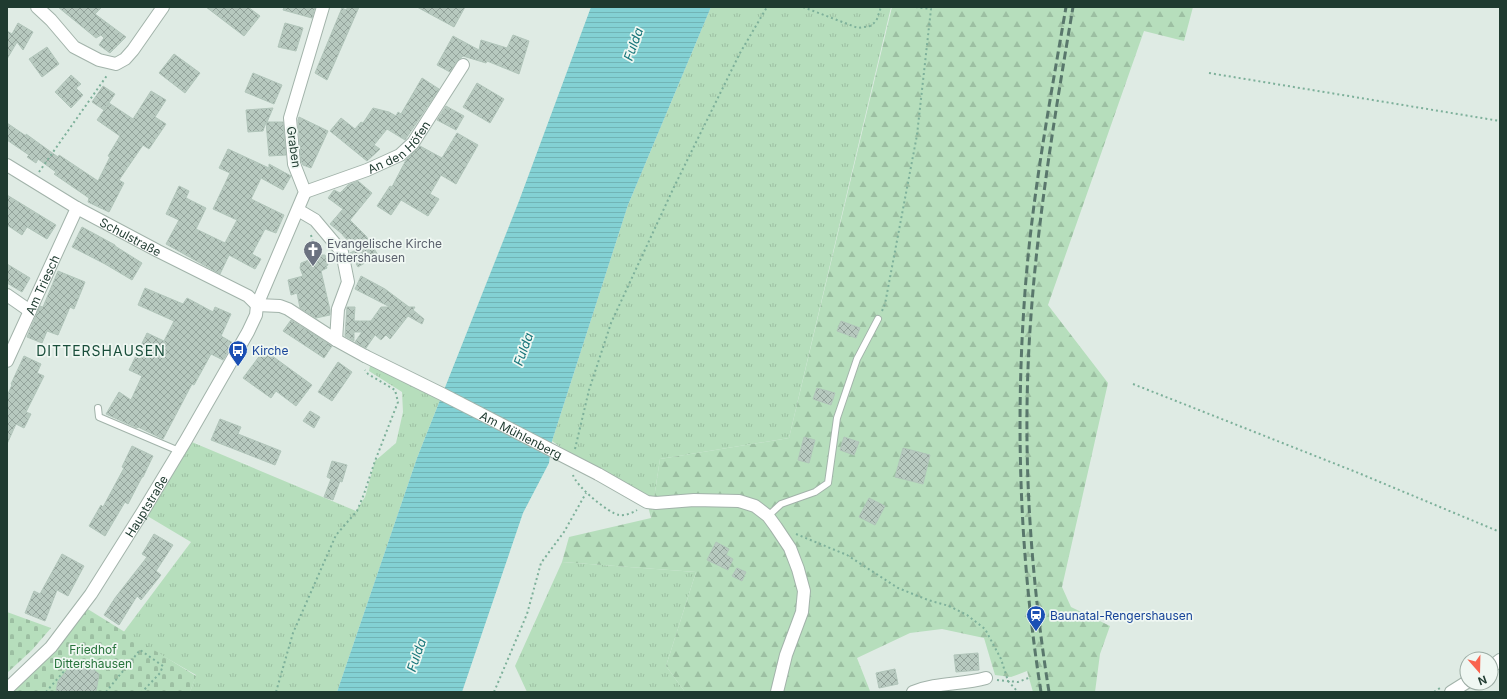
<svg xmlns="http://www.w3.org/2000/svg" width="1507" height="699" viewBox="0 0 1507 699" font-family="Inter,sans-serif">
	<style>
		.grass { fill: url(#grass-tufts) }
		.forest { fill: url(#forest-firs) }
		.cemetery { fill: url(#cemetery-stones) }
		.water { fill: url(#water-rules) }
		.building { fill: url(#building-cross-hatch); stroke: #b1c5ba }
		.lines { fill: none; stroke-linecap: round; stroke-linejoin: round }
		.service-casing { stroke: #a2b3aa; stroke-width: 8 }
		.minor-casing { stroke: #a2b3aa; stroke-width: 14 }
		.tertiary-casing { stroke: #a2b3aa; stroke-width: 14 }
		.path { stroke: #7db09a; stroke-width: 2; stroke-dasharray: 2 3; stroke-linecap: butt }
		.service { stroke: #fff; stroke-width: 6 }
		.minor { stroke: #fff; stroke-width: 12 }
		.tertiary { stroke: #fff; stroke-width: 12 }
		.rail { stroke: #59776c; stroke-width: 3; stroke-dasharray: 8 4; stroke-linecap: butt }
		.tertiary-bridge-casing { stroke: #a2b3aa; stroke-width: 14; stroke-linecap: butt }
		.tertiary-bridge { stroke: #fff; stroke-width: 12 }
		.labels { text-anchor: middle; dominant-baseline: central; stroke-width: 3.5; stroke-linejoin: round; paint-order: stroke }
		.street-label { font-size: 12px; fill: #1f3b30; stroke: #eff7f2 }
		.worship-label { font-size: 12px; fill: #5b616d; stroke: #eff7f2; text-anchor: start }
		.transit-label { font-size: 12px; fill: #164399; stroke: #eff7f2; text-anchor: start }
		.park-label { font-size: 12px; fill: #27743c; stroke: #eff7f2 }
		.water-label { font-size: 13px; font-style: italic; fill: #17757a; stroke: #eff7f2 }
		.quarter-label { font-size: 14px; letter-spacing: 1px; fill: #1a4e3b; stroke: #eff7f2 }
	</style>
	<defs>
		<pattern id="grass-tufts" width="24" height="20" patternUnits="userSpaceOnUse"><rect width="24" height="20" fill="#b6debc"/><path d="M3 7l-1-3M5 7V3M7 7l1-3M15 17l-1-3M17 17v-4M19 17l1-3" fill="none" stroke="#9cbfa2"/></pattern>
		<pattern id="forest-firs" width="22" height="20" patternUnits="userSpaceOnUse"><rect width="22" height="20" fill="#b6debc"/><path d="M5 1l3.5 6h-7zM16 11l3.5 6h-7z" fill="#9cbfa2"/></pattern>
		<pattern id="cemetery-stones" width="16" height="16" patternUnits="userSpaceOnUse"><rect width="16" height="16" fill="#b6debc"/><path d="M2 7V4a2 2 0 0 1 4 0v3zM10 15v-3a2 2 0 0 1 4 0v3z" fill="#9cbfa2"/></pattern>
		<pattern id="water-rules" width="6" height="5" patternUnits="userSpaceOnUse"><rect width="6" height="5" fill="#83d1d4"/><path d="M0 2.5h6" fill="none" stroke="#71b4b6"/></pattern>
		<pattern id="building-cross-hatch" width="8" height="8" patternUnits="userSpaceOnUse"><rect width="8" height="8" fill="#b7c9bf"/><path d="M0 0l8 8M0 8l8-8" fill="none" stroke="#94a49c"/></pattern>
	</defs>
	<rect width="100%" height="100%" fill="#dfebe4"/>
	<g class="grass">
		<polygon points="711,7 891,7 789,438 660,459 651,518 647,502 598,474 552,441 628,205"/>
		<polygon points="372,356 442,395 417,458 337,692 190,692 196,675 123,633 191,542 144,514 187,440 356,511 365,497 375,461 396,443 403,412 402,392 369,371"/>
		<polygon points="562,562 696,572 666,666 685,692 527,692 515,666"/>
	</g>
	<polygon class="forest" points="892,7 1193,7 1184,41 1144,31 1048,305 1108,383 1062,587 1071,607 1110,626 1100,654 1095,692 1033,692 1027,671 1011,677 995,675 984,638 942,629 910,633 857,658 870,691 869,692 685,692 666,666 696,572 562,562 569,537 651,518 660,459 789,438"/>
	<g class="cemetery">
		<polygon points="86,608 196,676 190,692 7,692"/>
		<polygon points="7,612 51,628 32,650 7,673"/>
	</g>
	<polygon class="water" points="591,7 711,7 628,205 552,441 549,463 523,513 462,692 337,692 417,458 519,201"/>
	<g class="building">
		<polygon points="58,7 102,7 95,14 126,37 110,53 99,45 104,38 101,35 96,38"/>
		<polygon points="206,7 248,7 260,16 244,36"/>
		<polygon points="284,7 315,7 312,18 283,10"/>
		<polygon points="348,7 359,7 327,80 315,73 342,8 346,10"/>
		<polygon points="417,7 465,7 454,27"/>
		<polygon points="18,23 33,32 23,50 17,42 7,59 7,31 12,34"/>
		<polygon points="285,23 303,28 296,51 278,47"/>
		<polygon points="513,35 529,41 519,74 487,61 486,63 463,56 457,61 450,72 437,65 453,36 479,50 481,40 507,48"/>
		<polygon points="47,47 59,64 42,77 29,59"/>
		<polygon points="174,54 200,73 185,93 159,73"/>
		<polygon points="253,73 282,85 274,104 245,92"/>
		<polygon points="71,75 81,84 76,88 83,95 71,108 55,92"/>
		<polygon points="422,78 439,89 405,140 387,129 374,145 380,149 367,161 330,131 341,118 355,129 361,122 363,123 373,108 389,112 396,116 398,112 401,114"/>
		<polygon points="477,83 504,99 490,123 463,107"/>
		<polygon points="103,86 115,94 104,110 92,102"/>
		<polygon points="151,91 166,100 155,117 166,124 149,149 143,145 119,180 124,183 109,212 88,202 89,198 54,174 56,172 38,159 36,163 27,157 29,155 7,140 7,123 26,136 26,134 58,157 59,155 98,181 110,157 108,156 120,136 97,120 109,103 133,119"/>
		<polygon points="446,106 464,116 456,130 437,120"/>
		<polygon points="273,108 267,122 283,122 286,155 269,156 266,122 263,131 248,132 246,110"/>
		<polygon points="299,117 328,131 311,168 303,165 301,161 298,120"/>
		<polygon points="457,133 478,145 456,184 441,175 430,194 439,199 428,216 401,200 391,215 377,206 390,186 392,187 406,160 420,146 442,158"/>
		<polygon points="228,149 269,168 269,164 291,176 283,190 261,178 251,199 284,215 276,233 265,229 252,254 261,259 255,269 229,255 220,274 166,244 179,220 166,214 179,186 189,191 186,198 206,208 196,229 225,243 237,220 213,209 230,173 219,168"/>
		<polygon points="358,181 372,193 350,220 366,236 378,255 358,267 350,253 356,250 341,233 330,224 343,209 328,198 334,190 340,193 348,185"/>
		<polygon points="7,195 56,225 47,239 27,227 22,235 7,225"/>
		<polygon points="82,227 115,245 115,246 142,263 132,280 105,264 72,247"/>
		<polygon points="322,255 325,255 328,265 326,266 327,268 321,271 330,310 330,315 316,318 300,308 297,293 291,295 288,280 303,276 300,268 301,263"/>
		<polygon points="7,264 30,278 22,292 7,283"/>
		<polygon points="58,271 85,282 74,309 70,307 58,335 47,331 42,343 27,337 40,306 43,307"/>
		<polygon points="361,276 385,289 409,307 415,307 413,310 424,319 422,324 408,316 390,339 386,335 381,340 375,335 366,348 355,342 362,332 354,332 354,341 345,336 347,307 355,307 354,321 371,321 381,307 390,307 355,289"/>
		<polygon points="145,288 183,304 187,298 213,312 215,307 231,314 221,336 233,343 223,360 211,354 194,385 192,384 163,439 138,427 137,428 106,414 119,392 131,400 142,376 129,370 147,333 164,341 174,321 138,305"/>
		<polygon points="291,320 332,346 324,358 283,331"/>
		<polygon points="841,321 860,328 856,338 837,331"/>
		<polygon points="264,350 312,385 296,406 276,391 271,398 243,378"/>
		<polygon points="24,356 41,364 37,373 44,376 26,412 31,414 24,428 16,424 7,444 7,396 12,385 11,384"/>
		<polygon points="338,362 352,372 332,401 318,392"/>
		<polygon points="817,388 835,393 831,405 813,399"/>
		<polygon points="310,411 320,417 314,428 303,421"/>
		<polygon points="220,419 241,427 238,434 281,451 275,465 211,440"/>
		<polygon points="804,437 815,440 809,463 798,460"/>
		<polygon points="844,437 859,442 854,455 840,450"/>
		<polygon points="132,446 153,456 143,477 142,477 128,504 125,502 105,536 89,526 101,505 103,507 124,468 122,467"/>
		<polygon points="903,448 930,455 923,484 895,477"/>
		<polygon points="332,461 347,465 342,482 340,481 333,500 324,497 331,479 327,477"/>
		<polygon points="869,498 885,506 875,525 859,517"/>
		<polygon points="154,534 173,545 156,571 161,575 141,600 137,596 119,625 104,615 115,598 147,557 142,554"/>
		<polygon points="716,542 729,549 726,555 733,559 728,570 707,560"/>
		<polygon points="62,554 84,566 68,596 57,590 45,621 25,613 34,591 40,594"/>
		<polygon points="737,568 746,572 742,581 732,576"/>
		<polygon points="978,653 979,670 956,672 954,655"/>
		<polygon points="76,663 86,663 99,674 96,692 56,692 58,681 67,670"/>
		<polygon points="895,669 898,684 879,688 876,673"/>
	</g>
	<g class="lines">
		<defs>
			<g id="service">
				<polyline points="98,408 99,417 179,451"/>
				<polyline points="768,516 781,504 815,492 828,483 837,418 857,359 878,319"/>
			</g>
			<g id="minor">
				<polyline points="37,7 51,20 74,47 99,60 116,64 125,59 133,50 163,7"/>
				<path id="s1" d="M305 192 367 170 400 155 413 143 463 65"/>
				<polyline points="298,210 315,220 342,252 348,282 338,309 336,340"/>
				<polyline points="7,295 30,311"/>
				<polyline points="257,305 305,192 294,164 290,118 323,7"/>
				<path id="s2" d="M7 361 77 208"/>
				<path d="M913 692C937 682 962 685 986 678"/>
			</g>
			<g id="tertiary">
				<path id="s3" d="M7 165 77 208 158 251 248 296 257 305"/>
				<polyline points="257,305 280,306 288,309 336,340 365,356"/>
				<polyline points="598,474 647,502 656,503 694,500 739,501 755,506 768,516 776,527 790,548 798,569 804,591 802,612 786,655 777,692"/>
				<polyline points="1491,667 1500,660"/>
				<path id="s4" d="M7 689 51 647 91 594 142 513 186 440 248 332 256 315 257 305"/>
				<polyline points="1451,692 1467,682"/>
			</g>
		</defs>
		<use href="#service" class="service-casing"/>
		<use href="#minor" class="minor-casing"/>
		<use href="#tertiary" class="tertiary-casing"/>
		<g class="path">
			<polyline points="803,7 858,28 870,26 874,23 877,19 881,7"/>
			<polyline points="1209,73 1500,121"/>
			<polyline points="39,172 108,74"/>
			<polyline points="311,235 317,257"/>
			<polyline points="882,311 885,304 917,135 931,9 915,7"/>
			<polyline points="1133,384 1356,472 1500,532"/>
			<polyline points="575,449 589,390 611,323 674,187 740,53 767,7"/>
			<path d="M573 475C576 486 608 513 619 515 625 516 632 513 637 510"/>
			<polyline points="796,534 847,555 898,588 928,600 949,606 967,615 985,629 1001,659 1008,681 1018,692"/>
			<polyline points="997,680 1018,682 1031,677"/>
			<polyline points="46,692 66,669 55,659"/>
			<polyline points="106,692 140,650 163,666 160,673 142,692"/>
			<polyline points="276,692 293,633 336,535 357,511 364,494 375,461 398,402 395,390 368,374 365,370"/>
			<polyline points="494,692 527,614 541,563 564,532 586,493"/>
			<polyline points="1434,692 1440,688"/>
		</g>
		<use href="#service" class="service"/>
		<use href="#minor" class="minor"/>
		<use href="#tertiary" class="tertiary"/>
		<g class="rail">
			<path d="M1041 692C1020 559 1015 426 1025 292 1032 196 1050 101 1066 7"/>
			<path d="M1049 692C1030 572 1022 451 1030 330 1037 221 1055 114 1073 7"/>
		</g>
		<defs>
			<g id="tertiary-bridge">
				<path id="s5" d="M365 356 442 394 598 474"/>
			</g>
		</defs>
		<use href="#tertiary-bridge" class="tertiary-bridge-casing"/>
		<use href="#tertiary-bridge" class="tertiary-bridge"/>
	</g>
	<defs>
		<symbol id="church-pin" viewBox="-11 -11 22 30"><path d="M0 17L-7.5 6A9.5 9.5 0 1 1 7.5 6Z" fill="#6b7280" stroke="#eff7f2"/><path d="M-1.2-6h2.4v3.5h3.3v2.4h-3.3V6h-2.4V-.1h-3.3v-2.4h3.3Z" fill="#fff"/></symbol>
		<symbol id="bus-pin" viewBox="-11 -11 22 30"><path d="M0 17L-7.5 6A9.5 9.5 0 1 1 7.5 6Z" fill="#1a4fb4" stroke="#eff7f2"/><path d="M-5-6H5V4H4V6H2V4H-2V6H-4V4H-5ZM-3.5-4V0h7V-4ZM-3.5 1.2v1.5H-2V1.2ZM2 1.2v1.5H3.5V1.2Z" fill="#fff"/></symbol>
		<symbol id="station-pin" viewBox="-11 -11 22 30"><path d="M0 17L-7.5 6A9.5 9.5 0 1 1 7.5 6Z" fill="#1a4fb4" stroke="#eff7f2"/><path d="M-3-6H3Q5-6 5-4V2Q5 4 3 4L4.5 6H3L1.5 4h-3L-3 6H-4.5L-3 4Q-5 4-5 2V-4Q-5-6-3-6ZM-3.5-4v3h7v-3ZM-3.5 1v1.5H-2V1ZM2 1v1.5H3.5V1Z" fill="#fff"/></symbol>
	</defs>
	<g fill-rule="evenodd">
		<use href="#church-pin" x="302" y="239" width="22" height="30"/>
		<use href="#bus-pin" x="227" y="339" width="22" height="30"/>
		<use href="#station-pin" x="1025" y="604" width="22" height="30"/>
	</g>
	<g class="labels">
		<g class="street-label">
			<text stroke="none"><textPath href="#s1" startOffset="106">An den Höfen</textPath></text>
			<text transform="translate(294 147) rotate(82)">Graben</text>
			<text stroke="none"><textPath href="#s3" startOffset="143">Schulstraße</textPath></text>
			<text stroke="none"><textPath href="#s2" startOffset="84">Am Triesch</textPath></text>
			<text stroke="none"><textPath href="#s5" startOffset="175">Am Mühlenberg</textPath></text>
			<text stroke="none"><textPath href="#s4" startOffset="231">Hauptstraße</textPath></text>
		</g>
		<g class="worship-label">
			<text x="327" y="243">Evangelische Kirche<tspan x="327" dy="14">Dittershausen</tspan></text>
		</g>
		<g class="transit-label">
			<text x="252" y="350">Kirche</text>
			<text x="1050" y="615">Baunatal-Rengershausen</text>
		</g>
		<g class="park-label">
			<text x="93" y="649">Friedhof<tspan x="93" dy="14">Dittershausen</tspan></text>
		</g>
		<g class="water-label">
			<text transform="translate(633 44) rotate(-70)">Fulda</text>
			<text transform="translate(523 349) rotate(-70)">Fulda</text>
			<text transform="translate(416 655) rotate(-71)">Fulda</text>
		</g>
		<g class="quarter-label">
			<text x="101" y="350">DITTERSHAUSEN</text>
		</g>
	</g>
	<rect width="1507" height="699" fill="none" stroke="#1f3b30" stroke-width="16"/>
	<g transform="translate(1479 671) rotate(160)"><circle r="19" fill="#eff7f2" stroke="#9caca4"/>
	<path d="M0-3L7 15L0 10L-7 15Z" fill="#f9644f"/>
	<text y="-6" font-size="11" font-weight="bold" text-anchor="middle" fill="#1f3b30">N</text>
	</g>
</svg>
